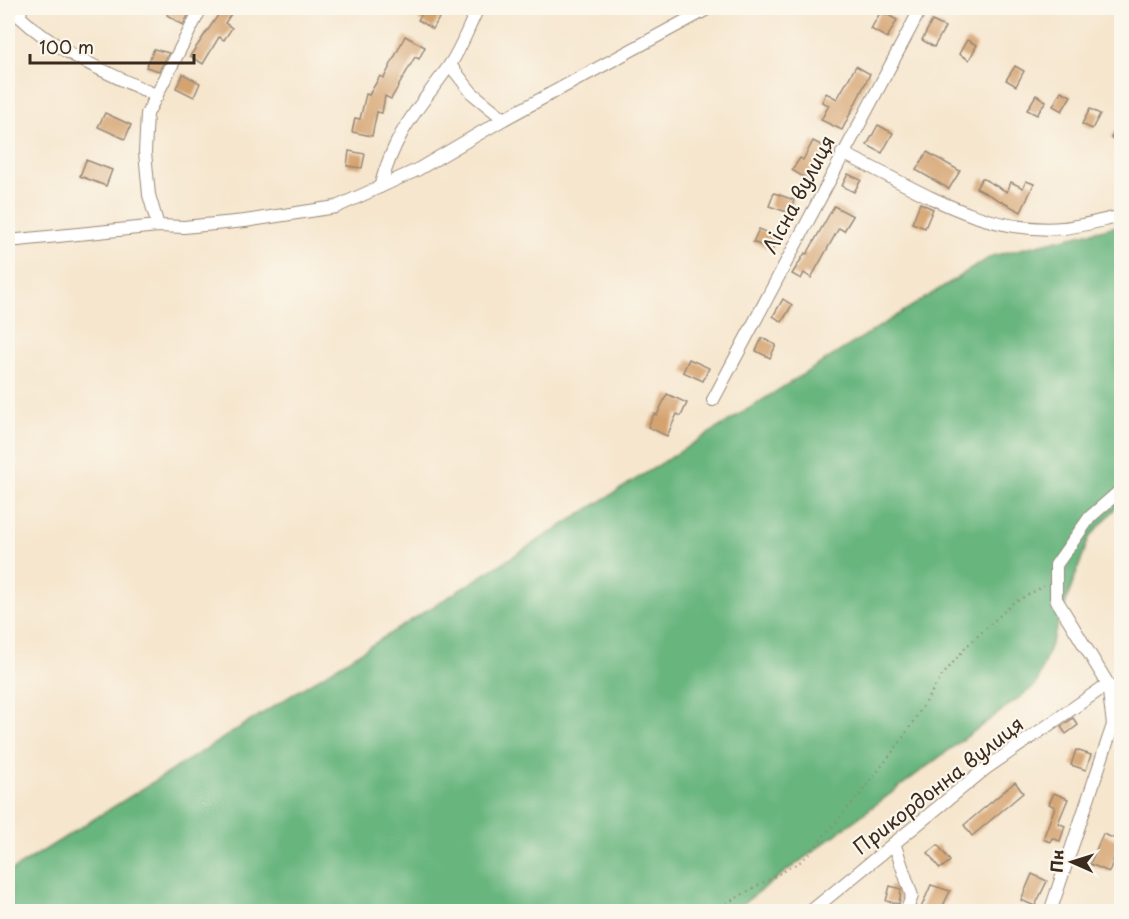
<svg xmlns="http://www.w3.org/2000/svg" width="1129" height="919" viewBox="0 0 1129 919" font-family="'Playpen Sans',sans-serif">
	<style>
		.forest { fill: #68b57e; stroke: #52704e; stroke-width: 1.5 }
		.building { fill: #d5a370 }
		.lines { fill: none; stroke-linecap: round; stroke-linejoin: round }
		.minor-casing { stroke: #988876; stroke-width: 14 }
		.path { stroke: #988876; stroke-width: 2; stroke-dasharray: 1.5 4.5; stroke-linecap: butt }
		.minor { stroke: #fff; stroke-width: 12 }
		.labels { text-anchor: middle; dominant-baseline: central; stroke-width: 4.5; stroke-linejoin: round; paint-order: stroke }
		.street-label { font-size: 20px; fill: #3b2a1e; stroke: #fbf7ec }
	</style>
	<rect width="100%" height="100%" fill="#fbf7ec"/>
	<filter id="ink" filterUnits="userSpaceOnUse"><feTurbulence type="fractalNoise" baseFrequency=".0167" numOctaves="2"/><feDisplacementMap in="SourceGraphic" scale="12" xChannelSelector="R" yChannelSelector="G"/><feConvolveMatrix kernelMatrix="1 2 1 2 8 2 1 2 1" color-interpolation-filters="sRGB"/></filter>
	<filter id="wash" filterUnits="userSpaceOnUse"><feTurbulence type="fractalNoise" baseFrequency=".008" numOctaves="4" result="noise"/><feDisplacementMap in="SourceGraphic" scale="24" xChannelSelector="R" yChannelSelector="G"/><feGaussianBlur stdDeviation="1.35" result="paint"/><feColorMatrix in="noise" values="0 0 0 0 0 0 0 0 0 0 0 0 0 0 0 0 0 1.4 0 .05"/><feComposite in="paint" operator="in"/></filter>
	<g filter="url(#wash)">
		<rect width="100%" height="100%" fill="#f6e6ce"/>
		<polygon class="forest" points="1121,225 1121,502 1089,538 1036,685 733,911 8,912 8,873 992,256"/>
		<g id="blocks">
			<g class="building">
				<polygon points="171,8 192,8 183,25 167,15"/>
				<polygon points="223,8 235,8 225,23 232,28 224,40 219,37 203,64 190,56"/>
				<polygon points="425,9 439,18 433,29 418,20"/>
				<polygon points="881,11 897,20 887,38 871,29"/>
				<polygon points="932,21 945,27 934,47 922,40"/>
				<polygon points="405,36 425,47 419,59 415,57 391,99 385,96 382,113 377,112 372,136 352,132 355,118 360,119 366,94 369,95 380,76 384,78"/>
				<polygon points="967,40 977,45 969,60 959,54"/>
				<polygon points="154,49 169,53 159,71 146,67"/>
				<polygon points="856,66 870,74 842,130 821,120 829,105 822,102 826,93 837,99"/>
				<polygon points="1015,66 1024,71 1016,86 1006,80"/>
				<polygon points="183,74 200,83 194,97 176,88"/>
				<polygon points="1061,91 1071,96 1062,111 1053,106"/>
				<polygon points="1036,95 1046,101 1037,115 1027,110"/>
				<polygon points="1090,109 1100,114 1092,129 1082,124"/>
				<polygon points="105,113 131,125 125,139 98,127"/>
				<polygon points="1122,120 1122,144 1111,138"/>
				<polygon points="878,125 893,133 882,153 867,145"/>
				<polygon points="813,141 827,148 808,180 792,170 800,158 803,160"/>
				<polygon points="349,151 365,154 362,168 347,166"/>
				<polygon points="927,152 960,171 949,189 916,170"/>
				<polygon points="86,160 112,170 106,186 80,176"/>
				<polygon points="848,174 861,180 854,192 842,186"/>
				<polygon points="982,178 1007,192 1011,182 1023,188 1026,181 1034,184 1021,212 976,188"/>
				<polygon points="774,193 794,200 790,213 769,206"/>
				<polygon points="920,203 933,209 925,228 912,223"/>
				<polygon points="834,206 853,216 844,231 839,228 811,278 804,273 801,279 792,274 805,253 807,254"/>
				<polygon points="759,229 778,237 772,250 753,242"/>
				<polygon points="783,299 792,305 782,322 773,316"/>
				<polygon points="762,338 776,345 770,358 756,351"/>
				<polygon points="689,359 709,368 703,381 683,372"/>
				<polygon points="667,394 687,403 681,416 677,414 667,436 648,427 654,414 657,415"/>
				<polygon points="1073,718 1078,725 1066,734 1061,727"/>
				<polygon points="1076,750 1091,755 1086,770 1071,765"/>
				<polygon points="1015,782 1023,793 972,836 964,825"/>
				<polygon points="1054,793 1068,799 1058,823 1065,826 1060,841 1052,838 1050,842 1043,839 1055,807 1049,804"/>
				<polygon points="1103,834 1121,841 1109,872 1090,864"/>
				<polygon points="938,845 950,861 940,869 928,853"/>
				<polygon points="1032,874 1047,881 1035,906 1021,900"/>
				<polygon points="931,885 950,891 940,912 920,910"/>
				<polygon points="890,886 901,889 899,904 886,901"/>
			</g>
		</g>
	</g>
	<g filter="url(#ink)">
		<use href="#blocks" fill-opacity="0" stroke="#988876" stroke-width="1.5"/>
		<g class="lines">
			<defs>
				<g id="minor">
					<path d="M21 8 20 17C58 53 111 74 157 96"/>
					<polyline points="450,65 472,93 504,119"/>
					<path d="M842 153C914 186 979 235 1063 228 1083 226 1103 220 1122 216"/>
					<path d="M380 187C396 130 416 112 449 66 461 49 469 26 478 8"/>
					<polyline points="158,226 149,195 145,152 147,114 201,8"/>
					<polyline points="8,241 158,226 184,227 245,221 336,207 417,170 504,119 709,8"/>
					<polyline points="713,400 921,8"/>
					<polyline points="894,843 912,896 906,912"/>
					<polyline points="810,912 985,769 1108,684 1056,599 1056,565 1090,517 1122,489"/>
					<polyline points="1050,912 1113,725 1108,684"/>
				</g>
			</defs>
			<use href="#minor" class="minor-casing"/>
			<polyline class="path" points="704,912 722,906 803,860 861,793 901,741 941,677 967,646 1013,603 1044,586"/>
			<use href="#minor" class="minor"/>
		</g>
	</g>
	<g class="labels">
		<g class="street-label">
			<text transform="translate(798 194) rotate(-62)">Лісна вулиця</text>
			<text transform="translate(938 785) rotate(-38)">Прикордонна вулиця</text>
		</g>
	</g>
	<rect width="1129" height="919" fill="none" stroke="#fbf7ec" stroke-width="30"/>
	<g transform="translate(1072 862) rotate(273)" stroke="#fbf7ec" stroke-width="4.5" paint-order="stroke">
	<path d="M0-4.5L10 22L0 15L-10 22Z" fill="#3b2a1e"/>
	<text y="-9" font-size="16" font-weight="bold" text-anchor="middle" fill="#3b2a1e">Пн</text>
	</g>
	<path d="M30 54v9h164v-9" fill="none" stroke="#3b2a1e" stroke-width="3"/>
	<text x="39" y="54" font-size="18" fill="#3b2a1e" stroke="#fbf7ec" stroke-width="4.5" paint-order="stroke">100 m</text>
</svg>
